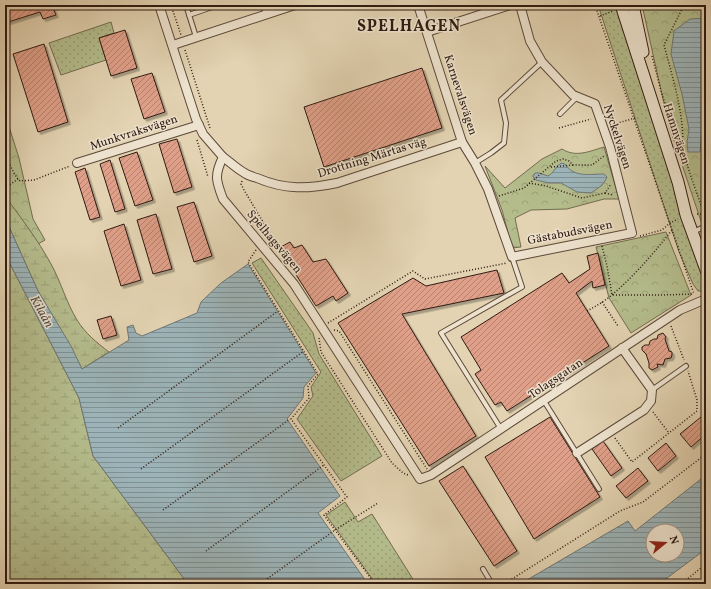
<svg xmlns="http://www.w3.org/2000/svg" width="711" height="589" viewBox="0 0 711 589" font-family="Vollkorn,serif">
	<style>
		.grass { fill: url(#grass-dots); stroke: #726c4f }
		.forest { fill: url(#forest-crowns); stroke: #726c4f }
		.wetland { fill: url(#wetland-marsh); stroke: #726c4f }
		.water { fill: url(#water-rules); stroke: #707776; fill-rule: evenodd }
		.building { fill: url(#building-hatch); stroke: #2f1b12; filter: url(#shadow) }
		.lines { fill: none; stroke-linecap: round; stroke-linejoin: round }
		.lane-casing { stroke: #5c493a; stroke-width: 6 }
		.street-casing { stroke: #5c493a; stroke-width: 10 }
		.secondary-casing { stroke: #2f1b12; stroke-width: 13 }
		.path { stroke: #2f1b12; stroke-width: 1.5; stroke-dasharray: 1 2; stroke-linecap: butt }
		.lane { stroke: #ede2cd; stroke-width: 4 }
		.street { stroke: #ede2cd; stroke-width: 8 }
		.secondary { stroke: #ede2cd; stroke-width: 11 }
		.labels { text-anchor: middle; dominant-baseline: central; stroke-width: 3; stroke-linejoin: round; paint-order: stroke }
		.street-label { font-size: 12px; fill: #2f1b12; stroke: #ede2cd }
		.water-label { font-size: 13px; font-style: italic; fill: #504944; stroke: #ede2cd }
		.district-label { font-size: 16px; font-weight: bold; letter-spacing: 1px; fill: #2f1b12; stroke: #ede2cd }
	</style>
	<defs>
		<pattern id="grass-dots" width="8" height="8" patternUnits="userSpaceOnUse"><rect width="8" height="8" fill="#b4bc8c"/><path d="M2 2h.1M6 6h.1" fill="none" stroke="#9ba178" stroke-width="1.8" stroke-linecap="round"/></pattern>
		<pattern id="forest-crowns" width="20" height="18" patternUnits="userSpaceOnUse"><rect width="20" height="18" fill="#b4bc8c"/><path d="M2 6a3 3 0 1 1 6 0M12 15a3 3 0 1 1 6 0" fill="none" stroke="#9ba178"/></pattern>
		<pattern id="wetland-marsh" width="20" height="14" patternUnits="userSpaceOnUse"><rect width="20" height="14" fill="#b4bc8c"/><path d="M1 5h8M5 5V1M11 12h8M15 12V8" fill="none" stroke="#9ba178"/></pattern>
		<pattern id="water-rules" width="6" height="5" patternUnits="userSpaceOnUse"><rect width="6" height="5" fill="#9cb4b9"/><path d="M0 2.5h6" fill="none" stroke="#809295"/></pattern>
		<pattern id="building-hatch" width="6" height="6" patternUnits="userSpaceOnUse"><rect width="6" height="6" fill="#df9f88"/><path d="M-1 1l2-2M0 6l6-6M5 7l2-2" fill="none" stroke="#b5816e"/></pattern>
		<filter id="shadow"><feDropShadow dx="2.5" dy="2.5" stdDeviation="0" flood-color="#0004"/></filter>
	</defs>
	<rect width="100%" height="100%" fill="#e3d3b2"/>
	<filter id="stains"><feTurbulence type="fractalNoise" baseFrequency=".005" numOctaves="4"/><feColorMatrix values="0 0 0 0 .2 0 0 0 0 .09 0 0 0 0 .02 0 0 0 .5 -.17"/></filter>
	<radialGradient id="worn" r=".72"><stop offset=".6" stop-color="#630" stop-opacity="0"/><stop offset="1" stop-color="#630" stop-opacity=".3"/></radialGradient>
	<g class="grass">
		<polygon points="598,5 618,5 705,275 706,291 698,291 693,284 679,252"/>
		<polygon points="111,22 114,33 99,38 106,60 61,75 49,43"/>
		<polygon points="261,258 313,333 319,354 382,456 341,481 297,419 313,396 311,387 321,372 252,263"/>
		<polygon points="345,502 358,522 372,514 416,584 376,584 326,515"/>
	</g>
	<g class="forest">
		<polygon points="642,5 706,5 706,236 669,126"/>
		<polygon points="5,114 19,158 33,219 45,240 38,244 5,196"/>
		<path d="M604 147 619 199H604L567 209 531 210 515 218 521 247 512 248 502 210 485 166 505 188 542 159 562 149C576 158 590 151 604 147Z"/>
		<polygon points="666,232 691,295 631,333 609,298 596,247"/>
	</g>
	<g class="wetland">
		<path d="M5 196C21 218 38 240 51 264 61 282 66 302 77 320 85 333 97 343 109 352L82 369 70 346 38 291 5 218Z"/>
		<polygon points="5,254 79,398 93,456 188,584 5,584"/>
	</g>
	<g class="water">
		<polygon points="706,18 706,117 703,119 700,152 688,152 687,142 689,129 682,94 671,54 674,31 690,19"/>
		<path d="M561 163 565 164C574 178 590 174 604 174L607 177 605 181 601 186 591 193 577 192 561 183H549L536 180 533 177 535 173H539L548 176C554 173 555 167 561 163Z"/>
		<polygon points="5,218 38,291 71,346 82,369 129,340 127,327 133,325 136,333 142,336 197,313 201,302 221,283 248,264 316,373 304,387 303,398 287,419 340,496 318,513 368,584 188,584 93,456 79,398 5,254"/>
		<path d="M706 475V549L659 584H520L628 521 635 531ZM653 531H677V555H653Z"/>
	</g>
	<g class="building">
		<polygon points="5,5 62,5 53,8 56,15 43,19 40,12 5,23"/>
		<polygon points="125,30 137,68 111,76 99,38"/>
		<polygon points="44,44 68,122 38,132 13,54"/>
		<polygon points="422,68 442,128 324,167 304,107"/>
		<polygon points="152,73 165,112 144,119 131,79"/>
		<polygon points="177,139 192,187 174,193 159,144"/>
		<polygon points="137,152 153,200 135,206 119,158"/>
		<polygon points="110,160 125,209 115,212 100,164"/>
		<polygon points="85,168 100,217 90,220 75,172"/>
		<polygon points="194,202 212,256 194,262 177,207"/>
		<polygon points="156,214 172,269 153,274 137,220"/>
		<polygon points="124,224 141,280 121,286 104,231"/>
		<polygon points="290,242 294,248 302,245 313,262 326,259 348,293 336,301 333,296 316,306 279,248"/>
		<polygon points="598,253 605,285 593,288 592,281 576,293 609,346 507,411 501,402 495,405 475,374 481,370 461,337 562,273 569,283 590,269 587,256"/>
		<polygon points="497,270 504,293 402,314 476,436 429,466 338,323 413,278 426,286"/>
		<polygon points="111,316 117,335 103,339 97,320"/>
		<polygon points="663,333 666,337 665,339 669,351 672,352 672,355 671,358 665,359 663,365 657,364 658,367 652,370 649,368 649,363 646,354 642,350 642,347 645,345 649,345 650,341 654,339 657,339 658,335"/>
		<polygon points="550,417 600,497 534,539 485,457"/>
		<polygon points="701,417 706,423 706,434 691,447 680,434"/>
		<polygon points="603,441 622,468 611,476 592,449"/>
		<polygon points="666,443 676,456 658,471 648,458"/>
		<polygon points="463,466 517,551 494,566 439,481"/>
		<polygon points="638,468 648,481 626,498 616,486"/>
	</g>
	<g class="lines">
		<defs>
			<g id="lane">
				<polyline points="186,5 196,37"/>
				<polyline points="263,5 266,14"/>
				<polyline points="189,15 218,5"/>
				<polyline points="560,114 577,97"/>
				<polyline points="475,163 491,153 504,143 506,123 501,100 542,62"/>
				<polyline points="693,232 706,226"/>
				<polyline points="652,390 686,366"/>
				<polyline points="544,401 599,489"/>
				<polyline points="501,429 441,333 522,287 512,257"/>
				<polyline points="483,569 492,584"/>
			</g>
			<g id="street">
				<path d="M159 5 196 119 203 134 223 157C214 175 216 181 223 199L294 284 420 479 431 475 680 310 706 299"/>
				<polyline points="418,5 462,142 475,163 488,189 512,257 632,233 610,147 595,104 573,95 542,62 530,41 520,5"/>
				<polyline points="427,32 510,5"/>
				<polyline points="173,45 295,5"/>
				<path d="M223 157C230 162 236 168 243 172 247 175 253 177 257 178 285 190 308 189 337 183L462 142"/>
				<polyline points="77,163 199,125"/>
				<polyline points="577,453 644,410 651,401 652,390 622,348"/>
			</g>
			<g id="secondary">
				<polyline points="621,5 678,182 686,215 706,270"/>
				<polyline points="633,5 643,52"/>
			</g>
		</defs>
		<use href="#lane" class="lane-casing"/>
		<use href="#street" class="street-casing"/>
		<use href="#secondary" class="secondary-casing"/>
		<g class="path">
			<polyline points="171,5 181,35"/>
			<polyline points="595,5 694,294"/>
			<polyline points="600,16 613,11"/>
			<polyline points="185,50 210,128"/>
			<polyline points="652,56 661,91 671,122 683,151 690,174 706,219"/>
			<polyline points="611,125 635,118"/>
			<polyline points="559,128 591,119"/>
			<polyline points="197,140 208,177"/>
			<path d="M683 149C684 113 673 79 664 45L684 5"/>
			<path d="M5 154C10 163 12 173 20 181L34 180 70 166"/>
			<polyline points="551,167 573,165"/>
			<polyline points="242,181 241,184 244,190 285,259"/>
			<polyline points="529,183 546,186 582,198 605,193 611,184"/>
			<polyline points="5,188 18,179"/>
			<polyline points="605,193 613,195"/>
			<polyline points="499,196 524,188 556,161 563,159 569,161 573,165 592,165 604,156"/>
			<polyline points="697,214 705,214"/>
			<polyline points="640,236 662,230 670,223 678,219"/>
			<polyline points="602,246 607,266 612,295 662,295 694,294"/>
			<polyline points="256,250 248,262 318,374 308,386 309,398 291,419 347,497 324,515 375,584"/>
			<polyline points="602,302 618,326"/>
			<polyline points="703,310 706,315"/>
			<path d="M587 311C596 306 605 301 613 294 635 275 654 253 672 230"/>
			<polyline points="328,323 413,271 425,279 507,263"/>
			<polyline points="671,326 684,360"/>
			<polyline points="334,330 339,331 427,469"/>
			<polyline points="319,338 321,352 392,463 403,473 408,475"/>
			<polyline points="653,412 669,433"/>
			<polyline points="118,428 278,311"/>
			<polyline points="615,438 632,462 697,411 697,400 688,371"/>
			<polyline points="141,469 304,351"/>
			<polyline points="163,510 290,419"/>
			<polyline points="206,551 324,465"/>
			<polyline points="260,584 335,530 378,503"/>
			<polyline points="366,584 371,580"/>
			<polyline points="504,584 620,511 643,502 706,454"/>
			<polyline points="681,584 706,564"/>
		</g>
		<use href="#lane" class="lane"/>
		<use href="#street" class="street"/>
		<use href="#secondary" class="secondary"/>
	</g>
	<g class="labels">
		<g class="street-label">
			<text transform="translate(460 95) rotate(72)">Karnevalsvägen</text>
			<text transform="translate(134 133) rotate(-18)">Munkvraksvägen</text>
			<text transform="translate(676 134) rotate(72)">Hamnvägen</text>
			<text transform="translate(617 137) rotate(72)">Nyckelvägen</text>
			<text transform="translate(372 158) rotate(-17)">Drottning Märtas väg</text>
			<text transform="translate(570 233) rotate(-11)">Gästabudsvägen</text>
			<text transform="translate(274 242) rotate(50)">Spelhagsvägen</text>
			<text transform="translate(556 379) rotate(-34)">Tolagsgatan</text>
		</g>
		<g class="water-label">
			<text transform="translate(41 312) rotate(61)">Kilaån</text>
		</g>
		<g class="district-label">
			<text x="409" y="27">SPELHAGEN</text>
		</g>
	</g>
	<rect width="711" height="589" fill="none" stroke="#e3d3b2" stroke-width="20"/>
	<rect x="6" y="6" width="699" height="577" fill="none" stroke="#2f1b12" stroke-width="2"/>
	<rect x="10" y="10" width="691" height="569" fill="none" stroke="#2f1b12"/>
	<g transform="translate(665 543) rotate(72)"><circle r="19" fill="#ede2cd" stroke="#a19282"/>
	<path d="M0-3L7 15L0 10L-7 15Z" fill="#8f2418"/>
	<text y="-6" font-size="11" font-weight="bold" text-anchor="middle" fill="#2f1b12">N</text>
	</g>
	<rect width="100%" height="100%" filter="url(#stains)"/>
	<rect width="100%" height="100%" fill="url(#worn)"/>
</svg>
